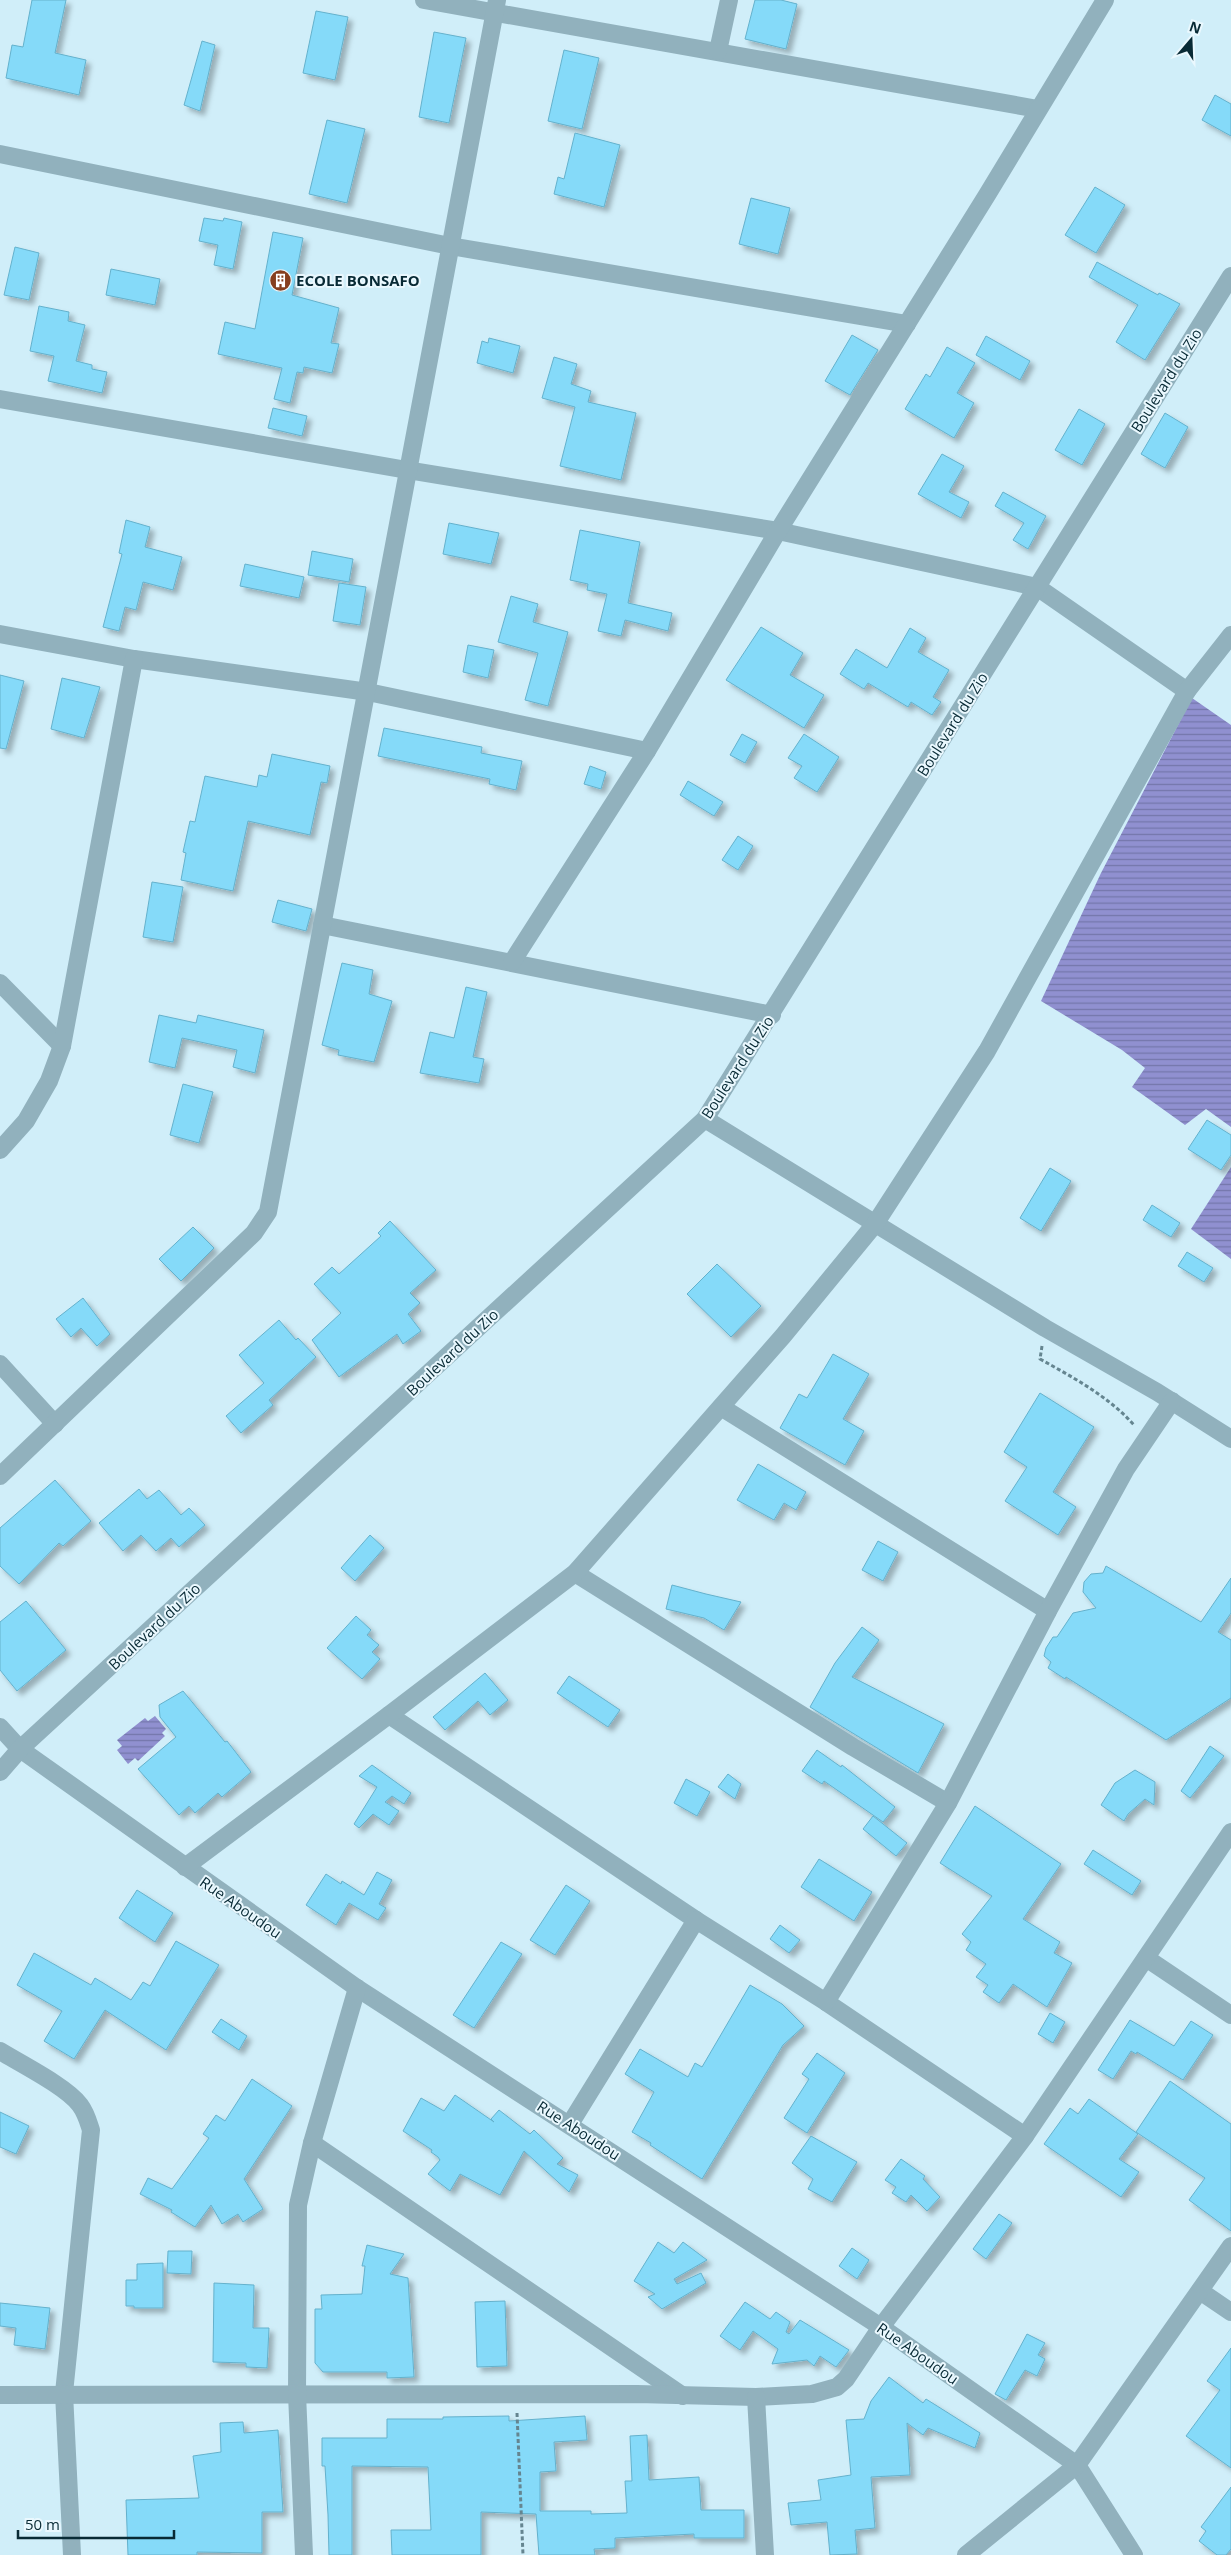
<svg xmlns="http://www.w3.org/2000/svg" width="1231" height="2555" viewBox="0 0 1231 2555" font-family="'Open Sans',sans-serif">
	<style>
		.water { fill: url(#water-rules) }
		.building { fill: #85daf9; stroke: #64b1cc; filter: url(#shadow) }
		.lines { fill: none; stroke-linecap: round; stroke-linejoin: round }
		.path { stroke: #658590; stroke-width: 3; stroke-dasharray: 4 2.5; stroke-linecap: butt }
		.minor { stroke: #91b1bd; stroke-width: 18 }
		.labels { text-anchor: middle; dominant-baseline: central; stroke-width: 4; stroke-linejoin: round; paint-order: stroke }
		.poi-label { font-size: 15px; font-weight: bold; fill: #082a35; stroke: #eaf8fe; text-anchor: start }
		.street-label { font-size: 15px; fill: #082a35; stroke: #eaf8fe }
	</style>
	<defs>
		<pattern id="water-rules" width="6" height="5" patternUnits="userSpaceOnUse" patternTransform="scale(1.25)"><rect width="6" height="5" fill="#9090d0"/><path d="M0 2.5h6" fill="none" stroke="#7476aa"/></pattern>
		<filter id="shadow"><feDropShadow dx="4.5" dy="4.5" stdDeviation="2.5" flood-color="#0004"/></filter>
	</defs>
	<rect width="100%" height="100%" fill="#d0eef9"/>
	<g class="water">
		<polygon points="1192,698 1231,725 1231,1127 1206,1109 1185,1125 1132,1087 1145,1068 1122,1050 1041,1001 1101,873"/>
		<polygon points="1231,1167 1231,1259 1191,1229"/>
		<polygon points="155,1716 166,1729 162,1733 165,1736 138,1761 135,1758 128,1764 117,1750 122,1746 117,1740 145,1718 148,1721"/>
	</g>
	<g class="building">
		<polygon points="32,0 66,0 55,53 86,60 79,95 6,78 12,45 23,47"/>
		<polygon points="755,0 781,0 797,4 786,49 745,39"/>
		<polygon points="316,11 348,17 335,80 303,73"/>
		<polygon points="434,32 466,38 449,123 419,117"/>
		<polygon points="202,41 215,45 200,111 184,105"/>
		<polygon points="564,50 599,58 582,129 548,121"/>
		<polygon points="1215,95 1231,104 1231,136 1202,120"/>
		<polygon points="327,120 365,129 347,203 309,194"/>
		<polygon points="575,133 620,145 604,207 554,194 558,177 564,179"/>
		<polygon points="1095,187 1125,205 1096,253 1065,235"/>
		<polygon points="751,198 790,208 778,254 739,244"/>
		<polygon points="204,218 223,221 224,218 242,222 233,269 214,265 218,245 199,241"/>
		<polygon points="273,232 303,238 292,295 339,308 331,343 339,344 332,373 304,367 303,373 297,372 290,403 274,399 282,368 218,354 225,322 255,329"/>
		<polygon points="15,247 39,253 29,300 4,295"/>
		<polygon points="1097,262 1158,295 1159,293 1180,304 1145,360 1116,342 1138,305 1089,277"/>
		<polygon points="111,269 160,279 155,305 106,295"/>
		<polygon points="39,306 69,312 68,321 85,325 76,361 92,365 92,369 107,372 102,393 48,381 54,356 30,351"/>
		<polygon points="852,335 878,350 850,395 825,381"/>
		<polygon points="986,336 1030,361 1020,380 976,355"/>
		<polygon points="489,338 520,346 513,373 477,363 482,341 488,343"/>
		<polygon points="947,347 975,363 957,393 974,403 954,438 905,409 926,374 930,377"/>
		<polygon points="554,357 577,364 571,384 591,391 588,402 636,413 621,480 560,466 575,407 542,398"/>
		<polygon points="273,408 307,416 302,436 268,428"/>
		<polygon points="1079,409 1105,424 1082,465 1055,450"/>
		<polygon points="1165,413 1188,427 1165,468 1141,454"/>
		<polygon points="942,454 964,466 949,492 969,502 961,518 918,494"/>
		<polygon points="1003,492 1046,516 1028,549 1013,540 1024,523 995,506"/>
		<polygon points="126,520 150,527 145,547 182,557 173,590 143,582 136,610 125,607 119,631 103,627 122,554 119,553"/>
		<polygon points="449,523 499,533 491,564 443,554"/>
		<polygon points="580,530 640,542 628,603 672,613 668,631 625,620 621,636 598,631 607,594 587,590 588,584 570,580"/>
		<polygon points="312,551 353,559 349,582 308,575"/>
		<polygon points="245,564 304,577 299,598 240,586"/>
		<polygon points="339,583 366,587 360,625 333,621"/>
		<polygon points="511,596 538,604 533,622 568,632 548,706 525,700 538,653 498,642"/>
		<polygon points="761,627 803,653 790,675 824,695 804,728 726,680"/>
		<polygon points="910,628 926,638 918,652 949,670 933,697 941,702 932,715 911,702 908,707 868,683 864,689 840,674 856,649 887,668"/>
		<polygon points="468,645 494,650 488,678 463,672"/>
		<polygon points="0,675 24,681 6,749 0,748"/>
		<polygon points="62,678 100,687 84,738 51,729"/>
		<polygon points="384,728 482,747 481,753 522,761 516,790 489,784 490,779 378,756"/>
		<polygon points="742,734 757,742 745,763 730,755"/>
		<polygon points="804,734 839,757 817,792 794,778 802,766 788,758"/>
		<polygon points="272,754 330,766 327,783 321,782 310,835 248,821 233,891 181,880 186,853 183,852 190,821 195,822 205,776 257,787 259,775 267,777"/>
		<polygon points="590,766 606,772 601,789 584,784"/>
		<polygon points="688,781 723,802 714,816 680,795"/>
		<polygon points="738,836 753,846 738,870 722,860"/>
		<polygon points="152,882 183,887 173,942 143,937"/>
		<polygon points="278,900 312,909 306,931 272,922"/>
		<polygon points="342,963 373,970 369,994 392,1001 374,1062 338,1055 339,1050 322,1045"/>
		<polygon points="466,987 487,992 473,1057 484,1059 479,1083 420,1073 430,1032 454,1038"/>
		<polygon points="159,1015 196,1023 198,1015 264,1030 255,1073 233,1067 237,1050 182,1038 175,1068 149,1062"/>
		<polygon points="183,1084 213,1092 199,1143 170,1135"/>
		<polygon points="1207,1120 1231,1135 1231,1155 1221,1170 1188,1149"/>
		<polygon points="1050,1168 1071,1181 1041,1231 1020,1218"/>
		<polygon points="1152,1205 1180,1223 1171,1237 1143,1220"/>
		<polygon points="390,1221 436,1270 410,1293 420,1303 408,1314 421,1331 403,1344 397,1334 339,1377 312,1340 341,1313 314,1284 332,1267 339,1274 381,1236 378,1233"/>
		<polygon points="193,1227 214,1248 181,1281 159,1259"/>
		<polygon points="1187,1252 1213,1268 1204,1282 1178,1266"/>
		<polygon points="717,1264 761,1306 731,1337 687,1294"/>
		<polygon points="83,1298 110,1334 97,1346 81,1328 71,1337 56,1319"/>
		<polygon points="279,1320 296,1340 298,1338 316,1357 269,1400 273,1405 241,1433 226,1416 264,1383 239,1355"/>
		<polygon points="833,1354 869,1374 843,1419 864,1431 845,1465 780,1428 799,1394 807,1398"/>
		<polygon points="1040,1393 1094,1427 1053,1492 1076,1507 1058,1535 1005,1501 1027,1467 1004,1452"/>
		<polygon points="758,1464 806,1492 796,1510 784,1503 774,1520 737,1500"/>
		<polygon points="55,1480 91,1521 63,1546 59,1543 19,1584 0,1566 0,1528"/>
		<polygon points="139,1489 147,1499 159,1490 181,1515 189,1508 205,1525 179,1547 171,1538 156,1551 141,1535 123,1551 99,1523"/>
		<polygon points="370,1535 384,1548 355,1581 341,1568"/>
		<polygon points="878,1541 898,1552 883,1581 862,1570"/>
		<polygon points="1106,1566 1201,1622 1231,1578 1231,1613 1218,1632 1231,1640 1231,1698 1166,1740 1066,1677 1065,1679 1048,1668 1051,1662 1044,1656 1046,1648 1053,1637 1057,1637 1073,1613 1096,1608 1083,1592 1084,1582 1091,1574 1103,1573"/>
		<polygon points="672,1585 706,1594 741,1602 724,1630 704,1618 666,1609"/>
		<polygon points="26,1601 66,1650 17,1691 0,1670 0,1622"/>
		<polygon points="356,1616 371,1630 367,1635 379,1645 372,1652 380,1659 362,1679 327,1648"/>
		<polygon points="862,1627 879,1640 852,1677 944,1724 918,1773 810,1707 835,1663"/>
		<polygon points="485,1673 508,1700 490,1715 478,1701 445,1730 433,1717"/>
		<polygon points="569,1676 620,1710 608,1727 557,1693"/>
		<polygon points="183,1691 225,1742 227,1741 251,1772 222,1797 218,1793 195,1813 189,1806 179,1815 138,1769 176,1737 160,1717 159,1705"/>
		<polygon points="1210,1746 1224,1756 1190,1798 1181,1791"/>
		<polygon points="817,1750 841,1767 842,1765 895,1807 883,1822 824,1781 822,1784 802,1771"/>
		<polygon points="372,1765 411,1793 404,1804 392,1796 385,1802 399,1811 389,1825 373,1814 359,1828 354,1824 377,1787 359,1776"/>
		<polygon points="1135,1770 1155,1782 1154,1805 1145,1799 1128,1814 1124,1821 1101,1805 1115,1783"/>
		<polygon points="728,1774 741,1784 735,1799 718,1787"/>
		<polygon points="686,1779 710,1792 697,1816 674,1803"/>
		<polygon points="975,1806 1061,1864 1023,1919 1060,1942 1054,1953 1072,1963 1047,2007 1013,1984 999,2003 983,1992 988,1985 976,1977 986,1964 966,1950 971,1942 962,1934 992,1896 940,1863"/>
		<polygon points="873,1816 907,1843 896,1856 863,1829"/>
		<polygon points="1093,1850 1141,1881 1132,1895 1084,1864"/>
		<polygon points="819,1859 872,1892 854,1921 801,1887"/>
		<polygon points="377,1872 392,1880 379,1904 386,1908 378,1920 349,1903 336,1925 306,1905 326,1874 341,1884 342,1881 364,1895"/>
		<polygon points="566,1885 590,1901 555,1955 530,1940"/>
		<polygon points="137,1890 173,1913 155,1942 119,1918"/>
		<polygon points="780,1925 800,1940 789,1953 770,1939"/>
		<polygon points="176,1941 219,1965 166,2050 105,2010 74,2059 44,2041 62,2011 17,1985 34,1953 91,1985 95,1978 131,2000 143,1982 150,1986"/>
		<polygon points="501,1942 522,1954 474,2028 453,2015"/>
		<polygon points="750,1985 782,2004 804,2026 783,2045 702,2179 650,2145 651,2143 632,2132 654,2092 625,2074 640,2049 688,2077 695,2063 702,2067"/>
		<polygon points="1050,2013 1065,2022 1053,2043 1038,2034"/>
		<polygon points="221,2019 247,2036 239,2050 212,2032"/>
		<polygon points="1130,2020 1174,2046 1191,2021 1213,2035 1183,2080 1137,2052 1136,2054 1131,2051 1113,2079 1098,2070"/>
		<polygon points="817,2053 845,2073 807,2133 784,2118 809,2079 802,2074"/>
		<polygon points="252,2079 292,2106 244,2179 263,2209 243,2222 238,2214 222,2224 211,2205 195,2227 171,2212 172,2210 140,2194 148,2178 172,2189 209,2138 203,2134 216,2115 225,2121"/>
		<polygon points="1170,2081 1231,2124 1231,2231 1189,2200 1205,2178 1136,2132"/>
		<polygon points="455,2095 494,2122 491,2119 499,2110 530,2134 534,2130 563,2158 557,2164 578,2175 569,2192 524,2151 500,2195 460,2174 450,2191 428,2174 440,2160 438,2157 431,2152 432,2150 403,2131 421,2098 444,2111"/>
		<polygon points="1089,2099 1138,2134 1119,2159 1139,2172 1121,2197 1044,2144 1070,2108 1078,2114"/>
		<polygon points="0,2112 29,2126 16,2154 0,2147"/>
		<polygon points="811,2136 857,2162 832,2202 808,2189 813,2179 792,2163"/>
		<polygon points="901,2159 925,2176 923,2179 940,2197 927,2211 911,2195 906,2202 892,2193 896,2187 885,2180"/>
		<polygon points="999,2214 1012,2223 986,2259 973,2249"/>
		<polygon points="658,2242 674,2253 683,2242 707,2260 674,2279 677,2284 701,2273 706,2283 662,2309 648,2297 655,2294 634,2281"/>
		<polygon points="367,2245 404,2254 390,2274 408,2278 414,2377 387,2378 387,2372 323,2372 315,2363 315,2309 322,2309 321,2295 362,2294 365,2266 362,2266"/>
		<polygon points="852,2248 869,2260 857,2279 839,2266"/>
		<polygon points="168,2251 192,2251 191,2274 167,2273"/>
		<polygon points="163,2263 163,2308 134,2308 134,2306 126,2306 126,2280 137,2280 137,2264"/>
		<polygon points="214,2283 254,2285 253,2328 269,2328 267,2368 246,2367 246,2363 213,2362"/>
		<polygon points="505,2301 507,2366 477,2367 475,2302"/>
		<polygon points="745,2302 770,2319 776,2312 790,2322 786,2332 789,2334 800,2320 849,2350 836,2367 820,2356 814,2366 807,2360 772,2364 778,2349 753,2331 740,2350 720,2336"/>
		<polygon points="0,2303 50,2308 45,2349 14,2345 16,2328 0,2326"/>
		<polygon points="1027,2334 1045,2343 1038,2355 1045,2359 1037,2376 1025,2370 1006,2400 995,2394"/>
		<polygon points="1231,2348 1231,2468 1186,2436 1220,2390 1207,2381"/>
		<polygon points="889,2377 923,2403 926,2399 980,2433 975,2448 928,2428 923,2435 907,2423 910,2475 871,2477 875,2528 855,2530 857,2554 830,2555 827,2522 791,2525 788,2503 821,2500 818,2480 851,2475 846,2420 864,2419 871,2401"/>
		<polygon points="509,2416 509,2421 585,2416 587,2440 554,2442 556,2471 540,2472 540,2511 591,2511 591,2514 627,2513 625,2481 632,2481 630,2436 647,2435 649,2480 699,2477 701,2510 744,2510 744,2538 694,2538 694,2534 615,2538 615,2548 594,2549 595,2555 539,2555 536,2514 481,2512 481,2555 392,2555 391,2530 431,2530 428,2467 352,2466 352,2555 329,2555 328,2515 325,2466 322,2466 322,2438 387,2438 387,2419 443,2419 443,2417"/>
		<polygon points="243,2422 244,2433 278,2430 283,2512 262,2512 262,2553 197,2552 197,2555 128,2555 126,2500 199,2498 193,2456 221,2452 220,2423"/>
		<polygon points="1231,2487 1231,2549 1226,2555 1217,2555 1199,2541 1206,2531 1201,2527"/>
	</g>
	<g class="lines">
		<g class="path">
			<path d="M1042 1346 1040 1359C1074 1378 1108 1396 1134 1425"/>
			<polyline points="517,2413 523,2555"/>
		</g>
		<g class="minor">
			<polyline points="424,0 1038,109"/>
			<polyline points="718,51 729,0"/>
			<polyline points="0,154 450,246 907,324"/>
			<polyline points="0,399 407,470 778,531 1037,587 1187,691"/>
			<polyline points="0,634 134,659 368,692 647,751"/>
			<polyline points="322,925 772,1015"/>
			<polyline points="512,962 647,751 778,531 987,195 1105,0"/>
			<polyline points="0,983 62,1046"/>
			<polyline points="705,1119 1045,1328 1157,1392 1231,1439"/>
			<polyline points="0,1150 26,1121 49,1081 62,1046 134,659"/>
			<polyline points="0,1364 55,1424"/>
			<polyline points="721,1407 1048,1611"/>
			<polyline points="0,1476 254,1233 268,1212 497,0"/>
			<polyline points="575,1573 853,1747 948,1803"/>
			<polyline points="389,1715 696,1920 826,2002 1025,2136"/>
			<polyline points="0,1727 20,1749 357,1988 881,2327 1077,2465 1134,2555"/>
			<polyline points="0,1772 20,1749 705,1119 1231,276"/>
			<polyline points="185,1867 389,1715 575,1573 783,1336 875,1224 987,1051 1187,691 1231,635"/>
			<polyline points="1146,1958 1231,2015"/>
			<polyline points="826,2002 948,1803 1048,1611 1126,1469 1172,1401"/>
			<path d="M0 2051C21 2064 67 2087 80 2105 86 2113 88 2121 91 2130L64 2393 72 2555"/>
			<polyline points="570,2124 696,1920"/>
			<polyline points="312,2143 683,2396"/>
			<polyline points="1200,2291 1231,2312"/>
			<polyline points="0,2395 637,2394 756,2397 812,2394 837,2387 846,2379 881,2327 1025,2136 1231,1832"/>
			<polyline points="756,2397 765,2555"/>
			<polyline points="304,2555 297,2394 298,2205 312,2143 357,1988"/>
			<polyline points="966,2555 1077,2465 1231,2246"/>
		</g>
	</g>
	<defs>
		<symbol id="building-disc" viewBox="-11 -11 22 22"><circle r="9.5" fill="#863f1e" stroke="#eaf8fe"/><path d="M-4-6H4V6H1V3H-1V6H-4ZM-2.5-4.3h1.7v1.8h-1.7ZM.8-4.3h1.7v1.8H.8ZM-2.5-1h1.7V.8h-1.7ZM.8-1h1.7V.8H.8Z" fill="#fff"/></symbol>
	</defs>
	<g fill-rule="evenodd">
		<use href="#building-disc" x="268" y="268" width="25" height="25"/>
	</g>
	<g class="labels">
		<g class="poi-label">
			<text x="296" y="280">ECOLE BONSAFO</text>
		</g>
		<g class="street-label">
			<text transform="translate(1166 380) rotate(-58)">Boulevard du Zio</text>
			<text transform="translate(952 724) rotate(-58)">Boulevard du Zio</text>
			<text transform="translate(737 1067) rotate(-57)">Boulevard du Zio</text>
			<text transform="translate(452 1352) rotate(-43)">Boulevard du Zio</text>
			<text transform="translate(154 1626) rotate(-43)">Boulevard du Zio</text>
			<text transform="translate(241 1907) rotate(35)">Rue Aboudou</text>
			<text transform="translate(579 2130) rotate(33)">Rue Aboudou</text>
			<text transform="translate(918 2353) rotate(35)">Rue Aboudou</text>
		</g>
	</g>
	<g transform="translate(1191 40) rotate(19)" stroke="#eaf8fe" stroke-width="4" paint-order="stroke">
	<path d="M0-4L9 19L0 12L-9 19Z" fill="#082a35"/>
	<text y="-8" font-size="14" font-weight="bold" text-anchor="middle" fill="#082a35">N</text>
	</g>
	<path d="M18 2530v8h156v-8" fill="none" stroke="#082a35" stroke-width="2.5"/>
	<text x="25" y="2530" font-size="15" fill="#082a35" stroke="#eaf8fe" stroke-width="4" paint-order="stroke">50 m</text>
</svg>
